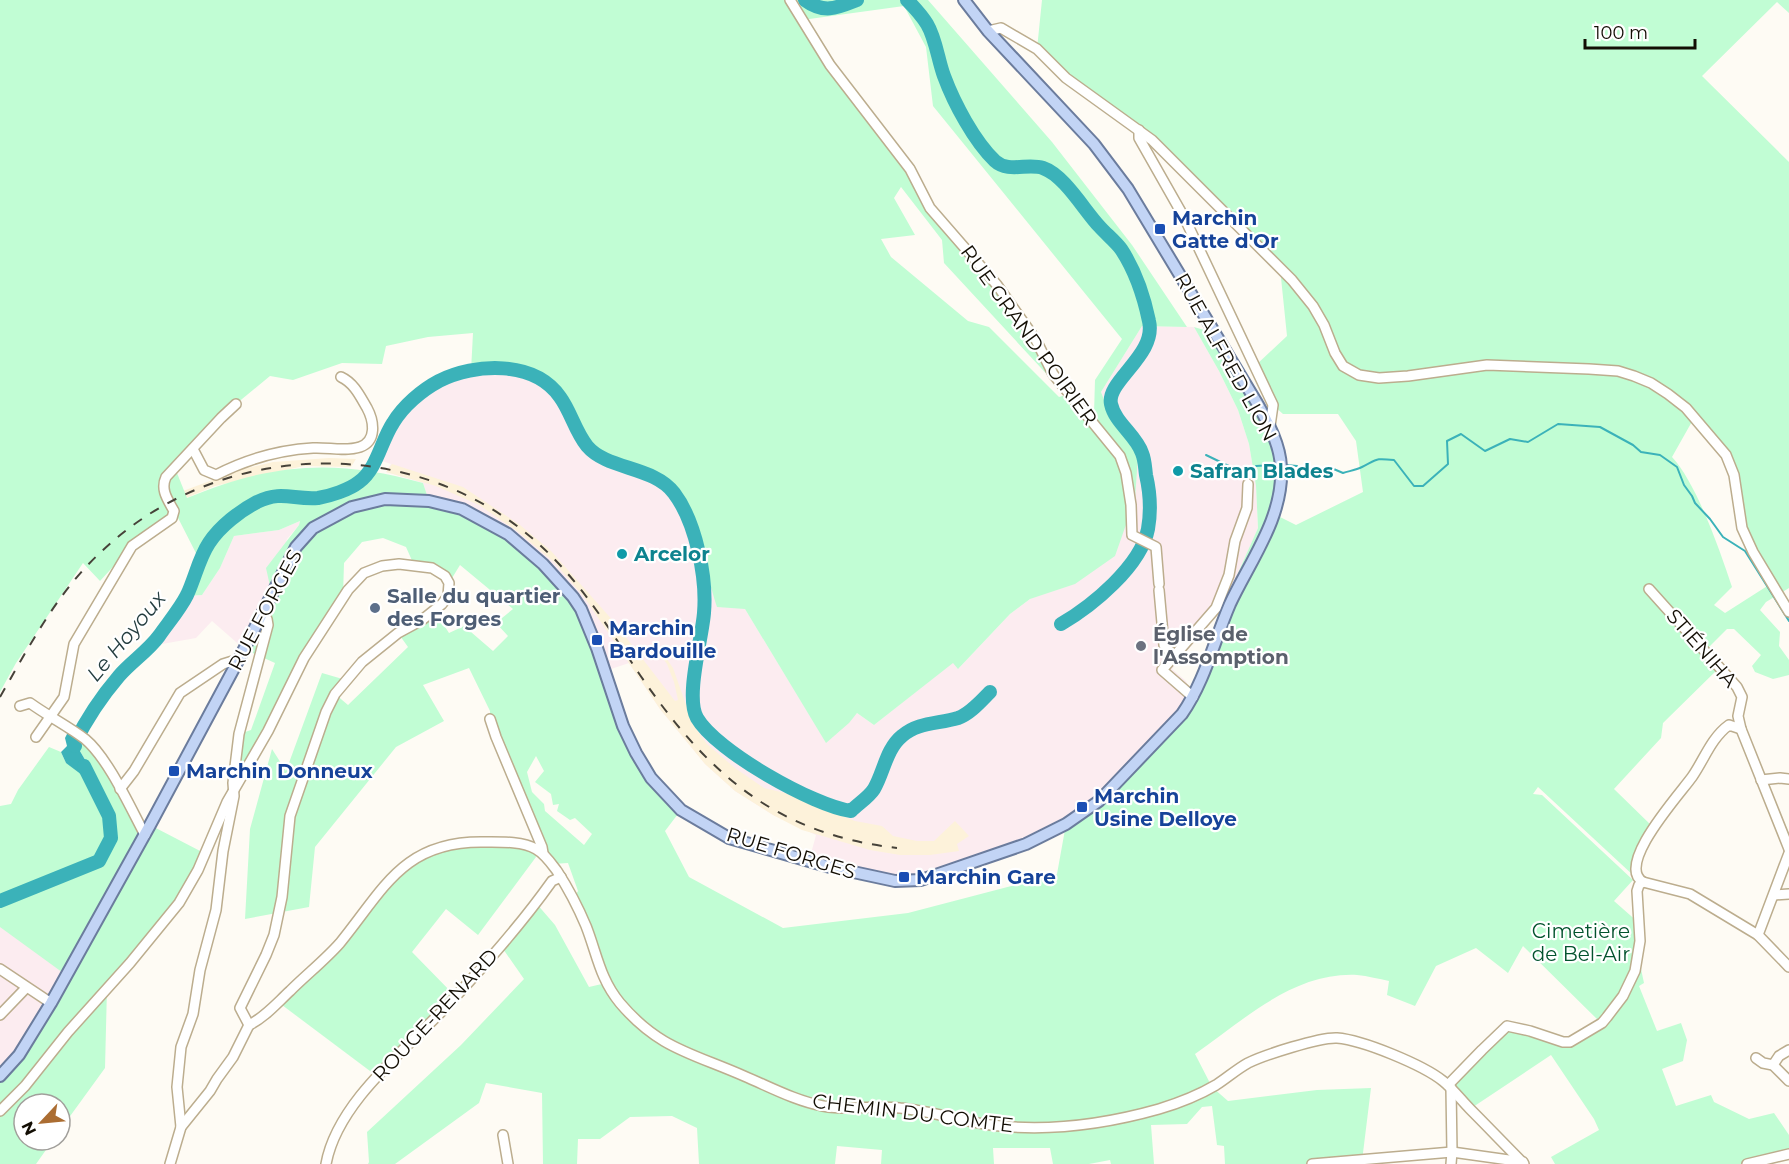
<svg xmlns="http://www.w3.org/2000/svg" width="1789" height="1164" viewBox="0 0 1789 1164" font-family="Montserrat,sans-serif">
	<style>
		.industrial { fill: #fcecf0 }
		.built { fill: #fdf2da }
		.green { fill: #c1fdd4; fill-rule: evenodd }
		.water { fill: #3bb2b9 }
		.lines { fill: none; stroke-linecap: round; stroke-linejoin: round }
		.stream { stroke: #3bb2b9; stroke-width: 2 }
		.river { stroke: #3bb2b9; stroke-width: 14 }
		.minor-casing { stroke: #bcad8e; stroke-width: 12 }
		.major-casing { stroke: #6b7c9d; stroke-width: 14 }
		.minor { stroke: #fff; stroke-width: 9 }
		.major { stroke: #c2d4f5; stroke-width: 10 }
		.rail { stroke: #464239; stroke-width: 2; stroke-dasharray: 10 10; stroke-linecap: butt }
		.transit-dot { fill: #1a4fb4; stroke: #fff; stroke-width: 2 }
		.culture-dot { fill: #0f9aa8; stroke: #fff; stroke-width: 2 }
		.service-dot { fill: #5c6f8a; stroke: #fff; stroke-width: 2 }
		.worship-dot { fill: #6b7280; stroke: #fff; stroke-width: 2 }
		.labels { text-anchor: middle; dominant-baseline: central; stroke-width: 4.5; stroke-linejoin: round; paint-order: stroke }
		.transit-label { font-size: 20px; font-weight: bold; fill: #164399; stroke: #fff; text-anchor: start }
		.street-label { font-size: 20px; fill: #130e04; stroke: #fff }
		.culture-label { font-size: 20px; font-weight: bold; fill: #0d838f; stroke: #fff; text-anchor: start }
		.service-label { font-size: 20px; font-weight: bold; fill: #4e5e75; stroke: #fff; text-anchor: start }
		.worship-label { font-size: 20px; font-weight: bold; fill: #5b616d; stroke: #fff; text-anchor: start }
		.park-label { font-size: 20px; fill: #02532d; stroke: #fff }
		.water-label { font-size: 21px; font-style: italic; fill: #253e40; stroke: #fff }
	</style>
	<rect width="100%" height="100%" fill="#fefbf4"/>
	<g class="industrial">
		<polygon points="1142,326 1194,327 1219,371 1238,410 1249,444 1256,486 1258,528 1222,609 1172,669 1186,681 1193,697 1099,801 1066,824 921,880 895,881 809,861 816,835 773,815 735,791 705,764 660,709 629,663 605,671 429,501 423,483 386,472 391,464 376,459 393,422 424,390 442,380 471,371 496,369 516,369 531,373 546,382 560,396 573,422 589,449 626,467 655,477 673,492 691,522 699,552 745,609 826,742 857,713 874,725 953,662 959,668 1010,614 1030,599 1138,456 1112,420 1101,392"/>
		<polygon points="300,521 299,525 287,539 272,595 244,649 212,621 196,638 162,644 157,639 186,596 202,595 220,568 234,536 279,530"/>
		<polygon points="0,926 67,975 0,1076"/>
	</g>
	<g class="built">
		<polygon points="329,458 356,459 351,467 304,466 215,486 186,498 183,491 239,470 273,462"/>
		<polygon points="392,464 463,487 520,525 551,551 615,623 675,701 678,700 674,682 667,664 653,645 656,643 673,668 689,713 696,729 707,744 735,768 764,788 785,793 855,821 882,826 893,836 917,841 934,841 955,821 969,836 957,844 959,851 930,855 900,855 870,850 802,830 773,815 735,791 705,764 660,709 584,597 554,562 517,531 479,505 436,486 386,472"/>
	</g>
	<g class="green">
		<path d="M0 0H928L1052 142 1132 245 1187 327 1142 326 1101 392 1112 420 1138 456 1135 499 1115 556 1075 584 1030 599 1010 614 958 669 953 663 874 725 857 713 849 723 826 743 745 609 717 607C705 570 690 495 655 477 636 467 603 464 588 448 576 434 570 415 562 399 543 366 503 368 471 371L473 333 428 337 386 346 382 364 342 363 293 380 270 376 236 404 175 468 187 498C271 463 335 458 423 483L429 501 462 509 508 534 573 597 636 753 681 810 665 831 689 877 783 928 908 913 1057 874 1066 824 1099 801 1193 697 1222 609 1258 528 1256 486 1249 444 1238 410 1219 371 1194 327 1214 333 1279 452 1274 514 1296 525 1363 492 1356 441 1338 414H1283L1273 405 1255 366 1287 336 1280 268 1152 140 1112 112 1037 49 1042 0H1789V13L1777 2 1702 76 1789 162V588L1766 602 1760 610 1780 632 1779 646 1789 660V675L1773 679 1755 672 1752 666 1761 655 1734 629H1727L1706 650 1720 667 1663 723 1661 738 1614 789 1654 828 1634 876 1538 787 1533 794 1542 795 1633 880 1614 901 1639 923 1638 955 1644 983 1639 986 1657 1031 1681 1023 1687 1040 1683 1061 1662 1069 1676 1106 1711 1095 1714 1102 1749 1119 1774 1113 1789 1135V1154L1747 1164H1555L1551 1157 1599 1130 1594 1119 1551 1055 1470 1109 1451 1088 1503 1029 1563 1042 1601 1023 1523 946 1508 973 1476 948 1436 966 1415 1006 1387 995 1389 981C1379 979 1368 976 1357 975 1293 972 1244 1020 1195 1054L1212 1087 1228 1101 1317 1090 1371 1088 1362 1161 1312 1164H1225L1224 1146 1217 1145 1212 1106 1202 1107 1187 1124 1151 1125 1154 1164H1111L1110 1160 1089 1164H1053L1050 1148H993L994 1164H881L882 1150 837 1146 835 1164H699L697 1128 672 1116 630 1117 600 1139H578L577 1164H543L542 1093 486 1083 479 1103 395 1164H368L369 1162 367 1132 461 1045 524 979 501 946 536 903 555 925 589 987 606 983 573 899 578 891 568 863 552 864 490 719V711L469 668 423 685 444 721 396 747 315 847 309 907 245 919 250 829 272 749 286 771 322 673 346 680 335 694 348 705 408 647 398 633 434 610 449 633 464 626 493 651 508 636 496 623 513 609 460 565 449 583 445 576 414 565 406 547 383 538 362 542 344 563 343 596 252 758 235 764 239 734 251 730 275 663 244 649 272 595 266 568 299 525 300 521 279 530 234 536 220 568 202 595 186 596 200 561 175 512 132 546 100 581 83 563 16 663 0 692ZM904 6 926 47 933 106 1122 339 1095 380 1094 414 1090 418 1053 374 997 285 918 187 802 20ZM901 187 942 240 944 263 1066 395 1059 397 989 327 968 321 891 257 881 239 915 235 894 198ZM1694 418 1726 455 1753 552 1772 583 1725 613 1714 605 1732 587C1720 551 1697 484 1672 457ZM536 756 544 771 535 782 551 794 553 805 559 804 557 811 570 820 575 818 592 834 584 845 545 811 544 804 532 792 527 772Z"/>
		<polygon points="86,740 100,756 145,834 150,825 204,853 179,903 107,988 105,1068 60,1130 60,1104 24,1104 24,1140 53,1140 36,1164 0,1164 0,1076 66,975 0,927 0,806 11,804 18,790 49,747 61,752 66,763 91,770 77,746"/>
		<polygon points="457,843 533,847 536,857 478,935 446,909 412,952 455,996 378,1077 278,1002 329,954 400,868"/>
	</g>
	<polygon class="water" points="69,730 86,740 77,746 91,770 90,781 66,763 61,752 67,746 65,738"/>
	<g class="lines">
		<g class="stream">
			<polyline points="1206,455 1239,471"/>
			<polyline points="1286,465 1297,466"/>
			<polyline points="1256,466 1274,465"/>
			<path d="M1309 471 1318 472 1329 467 1343 473C1349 471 1356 470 1362 467 1378 459 1375 458 1394 460L1414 486H1423L1448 464 1447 441 1461 434 1485 451 1510 439 1528 442 1558 424 1600 427 1633 445 1641 452 1660 455 1677 467 1684 485 1692 496 1695 503 1710 519 1723 537 1745 551 1789 621"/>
		</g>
		<g class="river">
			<path d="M805 0C824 14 837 8 857 0"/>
			<path d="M907 0C914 7 922 16 927 24 936 39 938 60 944 76 954 103 974 141 995 161 1008 173 1028 163 1043 168 1064 175 1084 210 1099 226 1106 234 1115 241 1121 249 1135 270 1144 297 1149 321 1157 355 1106 381 1111 404 1115 423 1136 435 1142 453 1145 460 1145 468 1146 475 1150 492 1151 512 1148 529 1141 566 1092 606 1061 624"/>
			<path d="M75 746 74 744C86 720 101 697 119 676 131 662 148 651 159 636 168 623 180 609 187 595 195 578 199 558 209 543 220 526 240 511 257 502 282 490 293 500 318 498 330 496 349 490 359 482 377 469 381 441 393 423 403 406 422 390 439 381 475 363 534 360 560 397 571 412 575 431 587 446 607 470 654 466 674 493 696 522 707 578 704 613 702 639 685 697 697 718 716 751 814 806 851 811 858 804 869 797 874 789 884 772 886 749 902 736 918 722 938 724 958 718 970 714 981 701 990 692"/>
			<polyline points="0,901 99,861 111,838 109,816 84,766"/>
		</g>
		<defs>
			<g id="minor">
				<polyline points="790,0 830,65 910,169 930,208 997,285 1036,340 1053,374 1120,456 1126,473 1131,505 1132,535 1156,547 1159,584"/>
				<polyline points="988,31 1001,28 1037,49 1066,78 1152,140 1292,280 1313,306 1324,325 1335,353 1343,366 1359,375 1379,378 1408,376 1487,365 1589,369 1618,371 1634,376 1651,383 1668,394 1686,408 1726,455 1734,475 1742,528 1753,552 1789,612"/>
				<polyline points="1139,130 1139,138 1185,219 1273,405 1270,426"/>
				<path d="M193 449 204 470 216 475C247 459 278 450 313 448 328 447 345 452 360 447 377 441 374 421 367 408 360 396 354 383 341 377"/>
				<polyline points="1649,589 1737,687 1742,697 1738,716 1741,729 1789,849"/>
				<polyline points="1159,590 1164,645 1174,656"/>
				<polyline points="1193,697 1162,670 1216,608 1229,575 1235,541 1247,508 1248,484"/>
				<path d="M20 706 30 703C48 716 68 726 85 739 108 758 130 807 145 835"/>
				<polyline points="490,719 496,737 542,847 543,853"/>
				<path d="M36 737 64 697 74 644 132 546 172 518 174 511C168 500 160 490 166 477L221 418 236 404"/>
				<polyline points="1761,780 1780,778 1789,779"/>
				<polyline points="120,789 134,771 180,693 223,664 239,659"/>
				<polyline points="1643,882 1690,894 1758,935 1789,853"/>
				<polyline points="1774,895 1789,894"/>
				<polyline points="1758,935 1789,967"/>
				<polyline points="0,969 51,1003"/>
				<polyline points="0,1015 26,988"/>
				<path d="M249 1025C264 1018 277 1003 290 991 306 975 325 960 340 943 384 889 403 841 483 842 500 842 522 841 536 849 545 854 551 863 557 871 568 888 578 907 586 926 597 954 600 979 620 1003 659 1049 692 1053 744 1076 770 1087 796 1101 823 1106 848 1111 875 1105 900 1108 931 1111 961 1121 991 1125 1047 1132 1106 1124 1159 1109 1179 1103 1199 1095 1216 1085 1227 1078 1237 1069 1248 1063 1264 1055 1320 1037 1337 1038 1363 1040 1423 1065 1443 1081 1453 1089 1461 1100 1470 1109 1488 1127 1506 1146 1524 1164"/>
				<polyline points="1756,1058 1763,1063 1773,1065 1789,1081"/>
				<polyline points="1773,1065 1779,1056 1789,1050"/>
				<path d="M1448 1085 1482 1050 1507 1026 1530 1031 1563 1042H1570L1602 1023 1607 1017 1623 996 1635 971 1640 941 1637 891 1639 885 1643 882C1615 865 1679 795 1692 777 1704 760 1711 738 1729 725L1741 729"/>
				<polyline points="0,1111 25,1086 68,1032 130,963 179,903 198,870 227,802 268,731 304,658 348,590 364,573 382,566 399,564 432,568 445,576 449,583 448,596 442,604 422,620 398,633 362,662 335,694 326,712 290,816 282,897 274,935 266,955 240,1008 249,1025"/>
				<polyline points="181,1127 177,1087 181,1047 193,1014 200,970 216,910 223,851 234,796 233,783 239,734 268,625 267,619 262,616"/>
				<polyline points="503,1135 508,1164"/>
				<polyline points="170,1164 181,1127 210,1091 217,1079 233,1057 249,1025"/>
				<path d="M326 1164C337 1103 404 1051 446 1007 483 967 520 926 552 881L561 877"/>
				<polyline points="1312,1164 1452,1152 1523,1162"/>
				<polyline points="1451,1164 1452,1152 1451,1088"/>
				<polyline points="1747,1164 1789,1154"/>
			</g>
			<path id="major" d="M0 1076 19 1055 51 1003 150 825 239 659 296 547 313 528 352 507 385 499 429 501 462 509 508 534 543 564 573 597 581 609 597 648 623 726 636 753 651 778 681 810 729 838 830 867 895 881 921 880 1026 844 1066 824 1099 801 1182 714C1205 681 1214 641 1230 604 1250 561 1284 517 1281 467 1280 444 1268 423 1257 403L1128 189 1094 144 988 31 964 0"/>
		</defs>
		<use href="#minor" class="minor-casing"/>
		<use href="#major" class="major-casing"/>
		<use href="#minor" class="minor"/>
		<use href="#major" class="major"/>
		<path class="rail" d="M0 697C30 645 58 591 102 551 222 437 420 433 542 547 582 584 610 630 640 675 707 773 775 834 897 848"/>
	</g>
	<g class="transit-dot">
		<rect x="1154" y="223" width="12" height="12" rx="3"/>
		<rect x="591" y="634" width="12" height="12" rx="3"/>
		<rect x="168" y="765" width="12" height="12" rx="3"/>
		<rect x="1076" y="801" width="12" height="12" rx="3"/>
		<rect x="898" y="871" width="12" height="12" rx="3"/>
	</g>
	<g class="culture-dot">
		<circle cx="1178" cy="471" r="6"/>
		<circle cx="622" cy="554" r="6"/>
	</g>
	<circle class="service-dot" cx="375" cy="608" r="6"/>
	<circle class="worship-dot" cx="1141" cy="646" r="6"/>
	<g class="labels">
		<g class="transit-label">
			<text x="1172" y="218">Marchin<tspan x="1172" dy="23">Gatte d'Or</tspan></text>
			<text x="609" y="628">Marchin<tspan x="609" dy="23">Bardouille</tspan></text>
			<text x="186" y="771">Marchin Donneux</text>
			<text x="1094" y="796">Marchin<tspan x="1094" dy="23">Usine Delloye</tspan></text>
			<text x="916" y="877">Marchin Gare</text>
		</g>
		<g class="street-label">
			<text transform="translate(1029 335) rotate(54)">RUE GRAND POIRIER</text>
			<text transform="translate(1226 357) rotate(61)">RUE ALFRED LION</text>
			<text transform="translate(265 610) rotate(-62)">RUE FORGES</text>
			<text transform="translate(1702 648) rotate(49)">STIÉNIHA</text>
			<text transform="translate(791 853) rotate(17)">RUE FORGES</text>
			<text transform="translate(435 1015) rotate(-47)">ROUGE-RENARD</text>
			<text transform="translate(913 1113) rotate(7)">CHEMIN DU COMTE</text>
		</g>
		<g class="culture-label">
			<text x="1190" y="471">Safran Blades</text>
			<text x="634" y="554">Arcelor</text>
		</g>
		<g class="service-label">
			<text x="387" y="596">Salle du quartier<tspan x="387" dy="23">des Forges</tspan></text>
		</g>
		<g class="worship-label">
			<text x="1153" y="634">Église de<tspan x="1153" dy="23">l'Assomption</tspan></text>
		</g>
		<g class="park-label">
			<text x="1581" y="931">Cimetière<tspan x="1581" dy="23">de Bel-Air</tspan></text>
		</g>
		<g class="water-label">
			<text transform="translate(126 636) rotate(-50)">Le Hoyoux</text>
		</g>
	</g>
	<g transform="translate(42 1122) rotate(244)"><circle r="28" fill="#ffffff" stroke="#a19f9b" stroke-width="1.5"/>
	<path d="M0-4.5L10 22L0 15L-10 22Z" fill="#ab6d32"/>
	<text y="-9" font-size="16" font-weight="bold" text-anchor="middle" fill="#130e04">N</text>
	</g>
	<path d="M1585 39v9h110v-9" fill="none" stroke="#130e04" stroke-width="3"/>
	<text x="1594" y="39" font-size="18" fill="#130e04" stroke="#ffffff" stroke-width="4.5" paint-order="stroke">100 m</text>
</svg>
